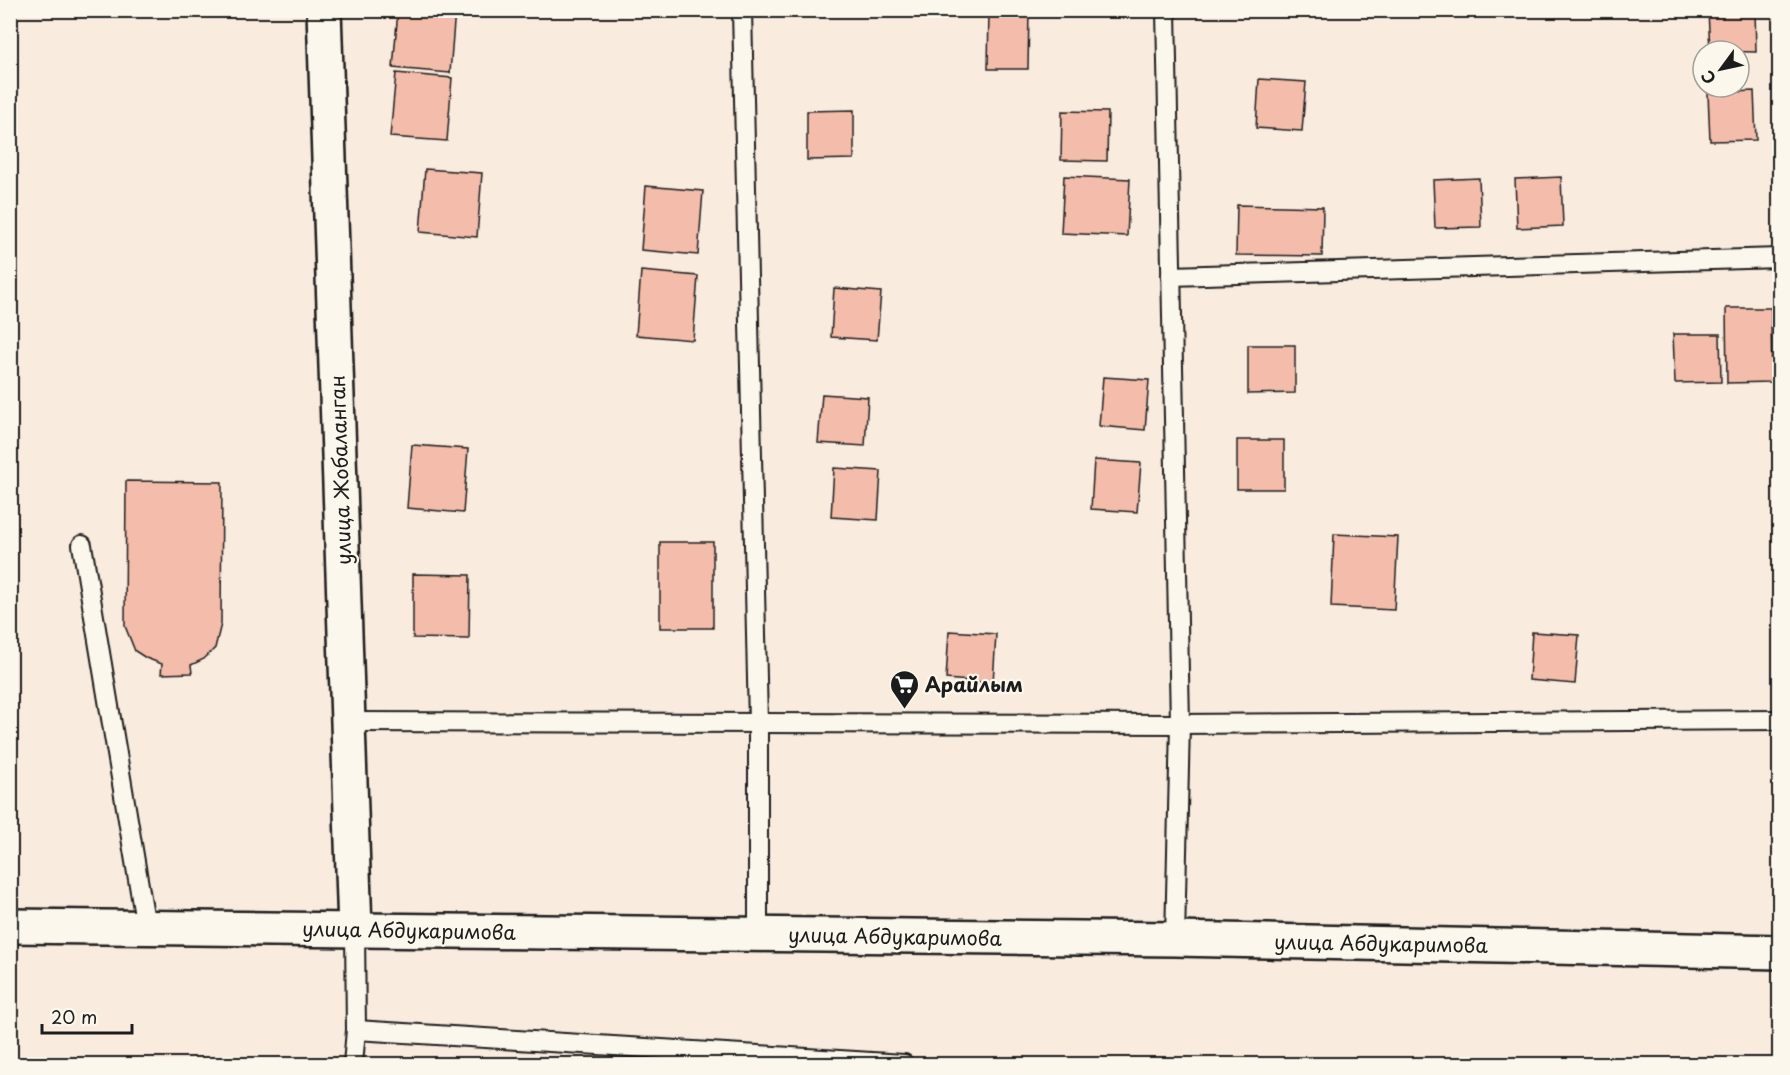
<svg xmlns="http://www.w3.org/2000/svg" width="1790" height="1075" viewBox="0 0 1790 1075" font-family="'Playpen Sans',sans-serif">
	<style>
		.building { fill: #f4bcaa; stroke: #1c1c1c; stroke-width: 1.5 }
		.lines { fill: none; stroke-linecap: round; stroke-linejoin: round }
		.lane-casing { stroke: #1c1c1c; stroke-width: 22 }
		.street-casing { stroke: #1c1c1c; stroke-width: 38 }
		.secondary-casing { stroke: #1c1c1c; stroke-width: 38 }
		.lane { stroke: #fbf7ec; stroke-width: 18 }
		.street { stroke: #fbf7ec; stroke-width: 33 }
		.secondary { stroke: #fbf7ec; stroke-width: 33 }
		.labels { text-anchor: middle; dominant-baseline: central; stroke-width: 4.5; stroke-linejoin: round; paint-order: stroke }
		.street-label { font-size: 20px; fill: #1c1c1c; stroke: #fbf7ec }
		.poi-label { font-size: 20px; font-weight: bold; fill: #1c1c1c; stroke: #fbf7ec; text-anchor: start }
	</style>
	<rect width="100%" height="100%" fill="#faebdf"/>
	<filter id="ink" filterUnits="userSpaceOnUse"><feTurbulence type="fractalNoise" baseFrequency=".0167" numOctaves="2"/><feDisplacementMap in="SourceGraphic" scale="12" xChannelSelector="R" yChannelSelector="G"/><feConvolveMatrix kernelMatrix="1 2 1 2 8 2 1 2 1" color-interpolation-filters="sRGB"/></filter>
	<g filter="url(#ink)">
		<g class="building">
			<polygon points="398,10 455,10 450,73 393,68"/>
			<polygon points="989,10 1029,10 1028,69 988,69"/>
			<polygon points="1708,10 1755,10 1756,52 1710,51"/>
			<polygon points="396,73 452,78 447,141 390,137"/>
			<polygon points="1259,79 1306,82 1302,131 1256,128"/>
			<polygon points="1754,91 1756,140 1710,141 1708,93"/>
			<polygon points="854,110 854,159 807,160 807,111"/>
			<polygon points="1062,111 1108,112 1107,161 1061,160"/>
			<polygon points="425,169 482,173 477,237 420,232"/>
			<polygon points="1064,176 1130,179 1127,236 1061,233"/>
			<polygon points="1561,177 1563,226 1517,228 1515,179"/>
			<polygon points="1479,178 1481,227 1435,228 1433,180"/>
			<polygon points="646,186 703,191 698,255 641,250"/>
			<polygon points="1237,205 1323,207 1322,256 1236,255"/>
			<polygon points="641,271 698,276 693,340 636,335"/>
			<polygon points="834,288 881,292 877,340 831,337"/>
			<polygon points="1726,308 1771,308 1772,382 1727,383"/>
			<polygon points="1673,334 1720,334 1721,382 1675,383"/>
			<polygon points="1248,345 1295,345 1295,393 1248,394"/>
			<polygon points="1103,377 1149,380 1145,430 1099,426"/>
			<polygon points="822,394 868,397 865,446 818,443"/>
			<rect x="1237" y="440" width="47" height="49"/>
			<polygon points="412,445 468,449 463,513 407,508"/>
			<polygon points="1094,460 1141,463 1137,512 1091,509"/>
			<polygon points="834,468 881,471 878,520 831,517"/>
			<polygon points="126,481 222,482 221,624 215,648 204,659 191,665 192,673 161,674 162,664 146,658 135,651 125,626"/>
			<polygon points="1334,534 1398,537 1394,610 1331,607"/>
			<rect x="660" y="542" width="53" height="86"/>
			<polygon points="413,574 470,575 469,639 413,638"/>
			<polygon points="949,631 996,634 993,683 946,679"/>
			<polygon points="1532,632 1579,635 1575,684 1529,680"/>
			<polygon points="28,1057 83,1060 83,1064 28,1064"/>
		</g>
		<g class="lines">
			<defs>
				<g id="lane">
					<polyline points="742,10 758,723 758,934"/>
					<polyline points="1166,10 1180,724 1175,939"/>
					<polyline points="1171,276 1780,258"/>
					<polyline points="82,545 146,927"/>
					<polyline points="349,722 1180,724 1780,720"/>
					<polyline points="356,1030 904,1064"/>
					<polyline points="353,1064 356,1030 355,930"/>
				</g>
				<polyline id="street" points="324,10 355,930"/>
				<polyline id="secondary" points="10,926 1175,939 1780,952"/>
			</defs>
			<use href="#lane" class="lane-casing"/>
			<use href="#street" class="street-casing"/>
			<use href="#secondary" class="secondary-casing"/>
			<use href="#lane" class="lane"/>
			<use href="#street" class="street"/>
			<use href="#secondary" class="secondary"/>
		</g>
	</g>
	<defs>
		<symbol id="supermarket-pin" viewBox="-11 -11 22 30"><path d="M0 17L-7.5 6A9.5 9.5 0 1 1 7.5 6Z" fill="#1c1c1c" stroke="#fbf7ec"/><path d="M-6-5.5h2.5l.6 2H6L4.5 2H-2.5L-4.4-4H-6ZM-1.5 3.2a1.3 1.3 0 1 0 .1 0ZM3 3.2a1.3 1.3 0 1 0 .1 0Z" fill="#fff"/></symbol>
	</defs>
	<g fill-rule="evenodd">
		<use href="#supermarket-pin" x="888" y="668" width="33" height="45"/>
	</g>
	<g class="labels">
		<g class="street-label">
			<text transform="translate(340 470) rotate(-92)">улица Жобаланган</text>
			<text transform="translate(409 930) rotate(1)">улица Абдукаримова</text>
			<text transform="translate(895 936) rotate(1)">улица Абдукаримова</text>
			<text transform="translate(1381 943) rotate(1)">улица Абдукаримова</text>
		</g>
		<g class="poi-label">
			<text x="925" y="684">Арайлым</text>
		</g>
	</g>
	<rect width="1790" height="1075" fill="none" stroke="#fbf7ec" stroke-width="36"/>
	<rect x="18" y="18" width="1754" height="1039" fill="none" stroke="#1c1c1c" stroke-width="2" filter="url(#ink)"/>
	<g transform="translate(1721 69) rotate(237)"><circle r="28" fill="#fbf7ec" stroke="#a29f99" stroke-width="1.5"/>
	<path d="M0-4.5L10 22L0 15L-10 22Z" fill="#1c1c1c"/>
	<text y="-9" font-size="16" font-weight="bold" text-anchor="middle" fill="#1c1c1c">С</text>
	</g>
	<path d="M42 1024v9h90v-9" fill="none" stroke="#1c1c1c" stroke-width="3"/>
	<text x="51" y="1024" font-size="18" fill="#1c1c1c" stroke="#fbf7ec" stroke-width="4.5" paint-order="stroke">20 m</text>
</svg>
